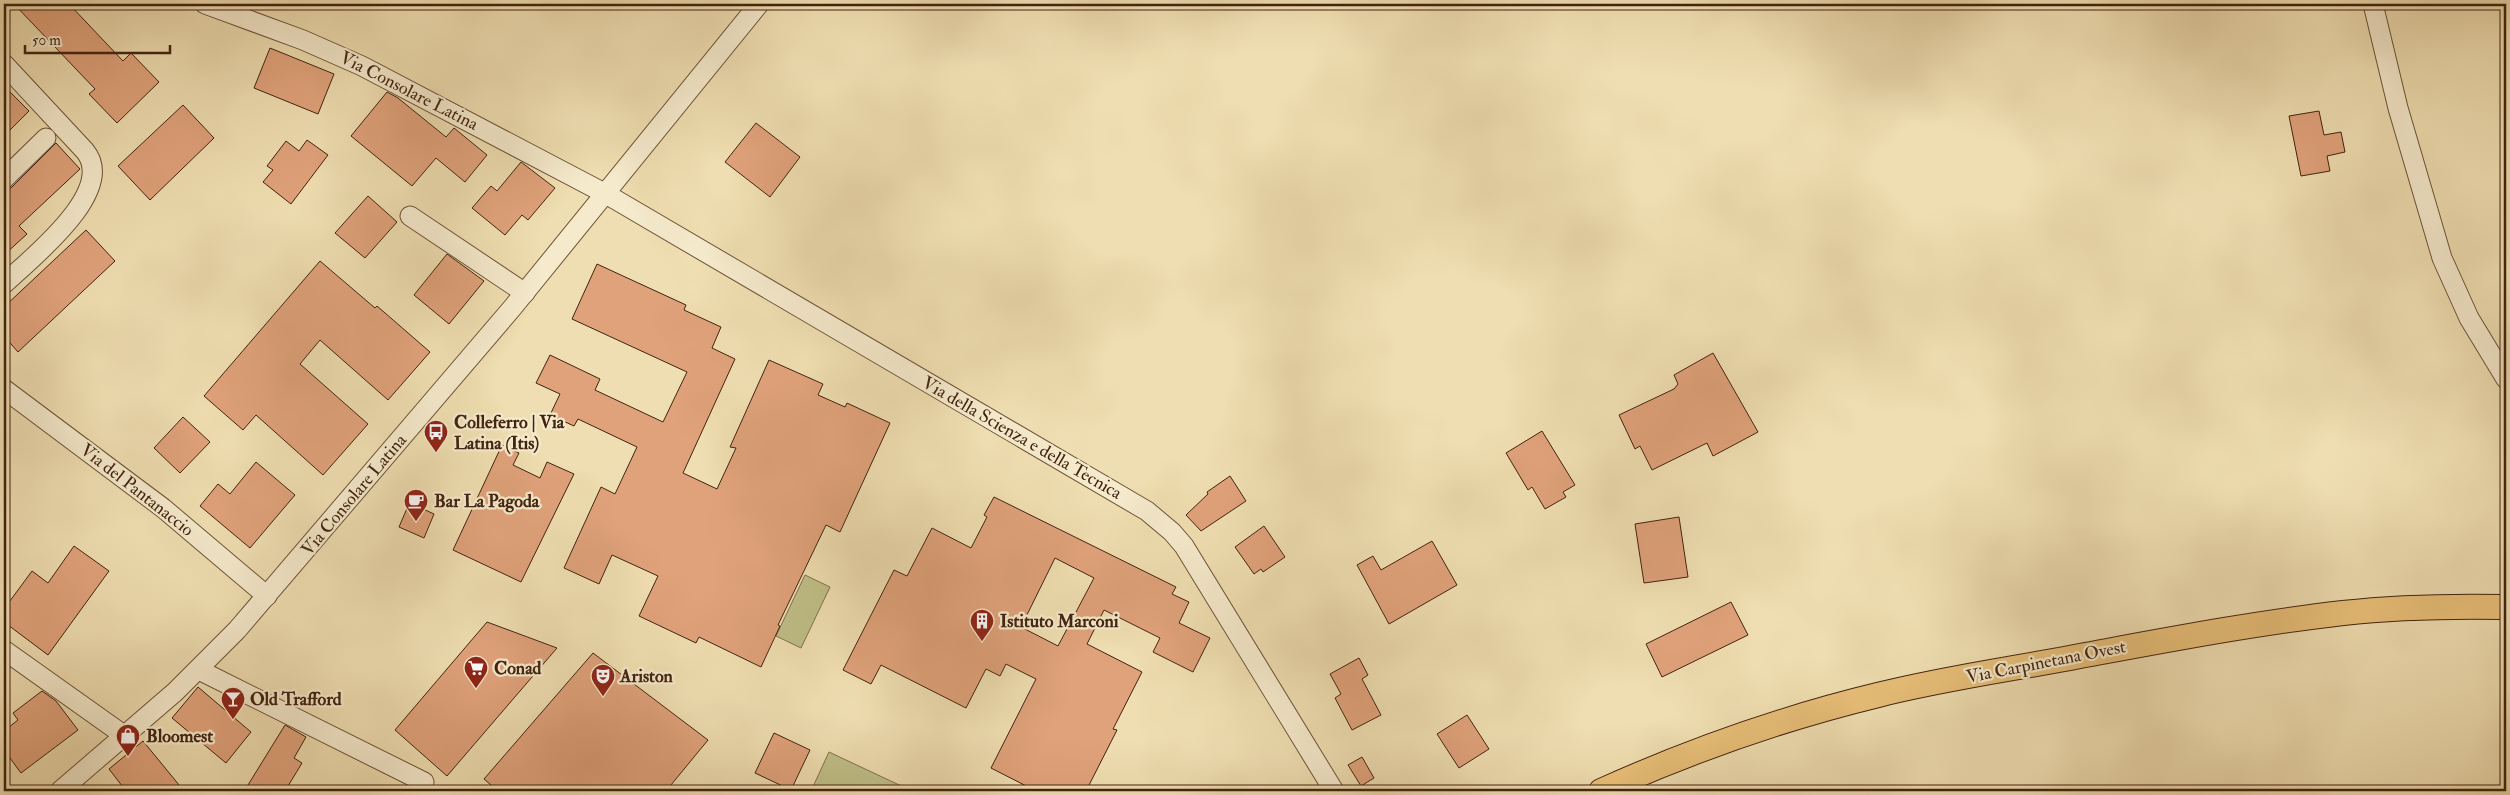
<svg xmlns="http://www.w3.org/2000/svg" width="2510" height="795" viewBox="0 0 2510 795" font-family="'IM FELL Double Pica',serif">
	<style>
		.green { fill: #c0bf87; stroke: #81714c }
		.building { fill: #e0a27b; stroke: #422310; fill-rule: evenodd }
		.lines { fill: none; stroke-linecap: round; stroke-linejoin: round }
		.minor-casing { stroke: #6d5238; stroke-width: 21 }
		.major-casing { stroke: #422310; stroke-width: 26 }
		.minor { stroke: #f5eacc; stroke-width: 19 }
		.major { stroke: #e8bf78; stroke-width: 24 }
		.labels { text-anchor: middle; dominant-baseline: central; stroke-width: 4.5; stroke-linejoin: round; paint-order: stroke }
		.street-label { font-size: 18px; fill: #422310; stroke: #f5eacc }
		.poi-label { font-size: 18px; font-weight: bold; fill: #422310; stroke: #f5eacc; text-anchor: start }
	</style>
	<rect width="100%" height="100%" fill="#efdeb1"/>
	<filter id="stains"><feTurbulence type="fractalNoise" baseFrequency=".004" numOctaves="4"/><feColorMatrix values="0 0 0 0 .2 0 0 0 0 .09 0 0 0 0 .02 0 0 0 .5 -.17"/></filter>
	<radialGradient id="worn" r=".72"><stop offset=".6" stop-color="#630" stop-opacity="0"/><stop offset="1" stop-color="#630" stop-opacity=".3"/></radialGradient>
	<g class="green">
		<polygon points="805,575 830,587 801,648 776,636"/>
		<polygon points="829,752 912,791 811,791"/>
	</g>
	<g class="building">
		<polygon points="14,4 69,4 123,61 131,53 159,82 117,123 89,94 95,89"/>
		<polygon points="270,48 334,74 318,114 254,88"/>
		<polygon points="4,86 29,111 4,136"/>
		<polygon points="387,92 398,98 446,137 454,128 487,155 465,182 436,158 412,186 351,136"/>
		<polygon points="183,105 214,138 150,200 118,166"/>
		<polygon points="2319,111 2324,135 2341,132 2345,152 2327,156 2330,171 2301,176 2289,116"/>
		<polygon points="756,123 800,157 770,197 725,162"/>
		<polygon points="307,140 328,155 291,204 263,182 273,170 267,166 286,141 299,151"/>
		<polygon points="56,143 80,169 19,226 27,234 4,255 4,192 12,187"/>
		<polygon points="521,162 555,188 528,220 522,215 505,235 472,208 491,186 497,191"/>
		<polygon points="368,196 397,222 365,258 335,233"/>
		<polygon points="86,230 115,261 18,352 4,336 4,307"/>
		<polygon points="447,254 484,281 449,324 414,295"/>
		<polygon points="320,261 375,308 377,306 430,352 388,400 320,340 300,364 368,424 323,475 256,415 243,430 204,396"/>
		<polygon points="597,264 686,305 684,310 721,327 712,348 735,359 683,473 717,489 736,448 730,447 769,360 823,384 818,395 845,407 847,403 890,423 840,532 826,525 778,625 780,626 761,667 699,637 696,643 639,616 658,576 612,555 599,584 564,568 601,487 615,494 637,447 578,419 574,426 550,415 560,394 536,383 550,355 600,379 595,390 663,422 687,372 572,319"/>
		<polygon points="1713,353 1758,432 1713,456 1707,443 1652,470 1640,446 1635,449 1619,415 1674,389 1678,384 1674,375"/>
		<polygon points="183,417 210,442 180,473 154,448"/>
		<polygon points="1542,431 1575,485 1563,492 1566,497 1545,509 1532,487 1528,490 1506,453"/>
		<polygon points="502,445 519,453 513,465 540,478 547,462 574,474 521,582 453,550"/>
		<polygon points="256,462 295,495 250,548 200,506 218,484 230,494"/>
		<polygon points="1230,476 1246,501 1201,531 1186,515 1208,494 1207,492"/>
		<path d="M994 497 1176 587 1172 594 1189 602 1179 623 1210 638 1193 672 1153 652 1160 638 1104 610 1087 644 1142 672 1113 729 1117 730 1086 791H1036L991 768 1036 679 1006 664 1000 676 986 669 966 708 881 665 871 684 843 670 894 570 907 576 932 528 971 548 987 517 984 515ZM1055 558 1094 578 1058 646 1021 627Z"/>
		<polygon points="408,506 417,511 419,507 434,514 424,538 399,527"/>
		<polygon points="1679,517 1688,577 1644,583 1635,524"/>
		<polygon points="1264,526 1285,557 1263,572 1261,569 1254,574 1235,547"/>
		<polygon points="1432,541 1457,585 1389,624 1357,565 1373,556 1381,570"/>
		<polygon points="74,546 109,571 48,655 4,622 4,609 32,571 48,583"/>
		<polygon points="1731,602 1748,635 1662,677 1646,644"/>
		<polygon points="487,622 557,648 447,776 395,730"/>
		<polygon points="593,653 708,740 666,791 498,791 484,779"/>
		<polygon points="1359,658 1368,675 1362,679 1381,715 1352,730 1335,698 1341,694 1330,674"/>
		<polygon points="198,687 251,732 226,763 172,718"/>
		<polygon points="42,691 56,701 78,730 21,773 4,750 4,731 18,720 13,713"/>
		<polygon points="1467,715 1489,749 1459,768 1437,734"/>
		<polygon points="285,725 306,737 294,758 302,763 285,791 258,791 248,785"/>
		<polygon points="774,733 810,750 791,790 755,773"/>
		<polygon points="143,741 184,791 126,791 109,769"/>
		<polygon points="1362,757 1374,778 1361,786 1348,765"/>
	</g>
	<g class="lines">
		<defs>
			<g id="minor">
				<polyline points="205,4 303,40 362,66 606,194 1147,511 1172,532 1184,546 1334,791"/>
				<polyline points="2373,4 2398,108 2442,258 2469,318 2506,379"/>
				<path d="M4 64 85 151C118 191 30 259 4 284"/>
				<polyline points="4,179 46,138"/>
				<polyline points="410,216 525,293"/>
				<polyline points="4,389 163,508 267,596"/>
				<polyline points="4,650 125,736"/>
				<polyline points="199,670 424,782"/>
				<polyline points="60,791 175,692 237,630 513,307 759,4"/>
			</g>
			<path id="major" d="M1601 791C1690 751 1783 718 1878 695 1945 678 2013 669 2080 656 2167 640 2255 623 2343 613 2397 607 2452 606 2506 607"/>
		</defs>
		<use href="#minor" class="minor-casing"/>
		<use href="#major" class="major-casing"/>
		<use href="#minor" class="minor"/>
		<use href="#major" class="major"/>
	</g>
	<defs>
		<symbol id="bus-pin" viewBox="-11 -11 22 30"><path d="M0 17L-7.5 6A9.5 9.5 0 1 1 7.5 6Z" fill="#8f2418" stroke="#f5eacc"/><path d="M-5-6H5V4H4V6H2V4H-2V6H-4V4H-5ZM-3.5-4V0h7V-4ZM-3.5 1.2v1.5H-2V1.2ZM2 1.2v1.5H3.5V1.2Z" fill="#fff"/></symbol>
		<symbol id="cafe-pin" viewBox="-11 -11 22 30"><path d="M0 17L-7.5 6A9.5 9.5 0 1 1 7.5 6Z" fill="#8f2418" stroke="#f5eacc"/><path d="M-5.5-4.5H6V0H3Q3 3.5 0 3.5H-2.5Q-5.5 3.5-5.5 0ZM3-3.2v2h1.7v-2ZM-6 4.5H4V6H-6Z" fill="#fff"/></symbol>
		<symbol id="building-pin" viewBox="-11 -11 22 30"><path d="M0 17L-7.5 6A9.5 9.5 0 1 1 7.5 6Z" fill="#8f2418" stroke="#f5eacc"/><path d="M-4-6H4V6H1V3H-1V6H-4ZM-2.5-4.3h1.7v1.8h-1.7ZM.8-4.3h1.7v1.8H.8ZM-2.5-1h1.7V.8h-1.7ZM.8-1h1.7V.8H.8Z" fill="#fff"/></symbol>
		<symbol id="supermarket-pin" viewBox="-11 -11 22 30"><path d="M0 17L-7.5 6A9.5 9.5 0 1 1 7.5 6Z" fill="#8f2418" stroke="#f5eacc"/><path d="M-6-5.5h2.5l.6 2H6L4.5 2H-2.5L-4.4-4H-6ZM-1.5 3.2a1.3 1.3 0 1 0 .1 0ZM3 3.2a1.3 1.3 0 1 0 .1 0Z" fill="#fff"/></symbol>
		<symbol id="theatre-pin" viewBox="-11 -11 22 30"><path d="M0 17L-7.5 6A9.5 9.5 0 1 1 7.5 6Z" fill="#8f2418" stroke="#f5eacc"/><path d="M-5-5.5Q0-4 5-5.5V0Q5 5 0 6Q-5 5-5 0ZM-3.3-2.5H-1v1.5H-3.3ZM1-2.5H3.3v1.5H1ZM-2.8 1Q0 5.5 2.8 1Z" fill="#fff"/></symbol>
		<symbol id="bar-pin" viewBox="-11 -11 22 30"><path d="M0 17L-7.5 6A9.5 9.5 0 1 1 7.5 6Z" fill="#8f2418" stroke="#f5eacc"/><path d="M-6-5H6L.8 .8V4.5H3.5V6h-7V4.5H-.8V.8Z" fill="#fff"/></symbol>
		<symbol id="shop-pin" viewBox="-11 -11 22 30"><path d="M0 17L-7.5 6A9.5 9.5 0 1 1 7.5 6Z" fill="#8f2418" stroke="#f5eacc"/><path d="M-5-2.5h2.3a2.7 3.5 0 0 1 5.4 0H5L5.5 6h-11ZM-1.5-2.5h3a1.5 2.3 0 0 0-3 0Z" fill="#fff"/></symbol>
	</defs>
	<g fill-rule="evenodd">
		<use href="#bus-pin" x="422" y="418" width="28" height="38"/>
		<use href="#cafe-pin" x="402" y="487" width="28" height="38"/>
		<use href="#building-pin" x="968" y="607" width="28" height="38"/>
		<use href="#supermarket-pin" x="462" y="654" width="28" height="38"/>
		<use href="#theatre-pin" x="589" y="662" width="28" height="38"/>
		<use href="#bar-pin" x="219" y="685" width="28" height="38"/>
		<use href="#shop-pin" x="114" y="722" width="28" height="38"/>
	</g>
	<g class="labels">
		<g class="street-label">
			<text transform="translate(409 91) rotate(27)">Via Consolare Latina</text>
			<text transform="translate(1022 438) rotate(30)">Via della Scienza e della Tecnica</text>
			<text transform="translate(137 490) rotate(38)">Via del Pantanaccio</text>
			<text transform="translate(354 495) rotate(-50)">Via Consolare Latina</text>
			<text transform="translate(2046 662) rotate(-11)">Via Carpinetana Ovest</text>
		</g>
		<g class="poi-label">
			<text x="454" y="422">Colleferro | Via<tspan x="454" dy="21">Latina (Itis)</tspan></text>
			<text x="434" y="501">Bar La Pagoda</text>
			<text x="1000" y="621">Istituto Marconi</text>
			<text x="494" y="668">Conad</text>
			<text x="620" y="676">Ariston</text>
			<text x="250" y="699">Old Trafford</text>
			<text x="146" y="736">Bloomest</text>
		</g>
	</g>
	<rect width="2510" height="795" fill="none" stroke="#efdeb1" stroke-width="20"/>
	<rect x="5" y="5" width="2500" height="785" fill="none" stroke="#422310" stroke-width="2.5"/>
	<rect x="10" y="10" width="2490" height="775" fill="none" stroke="#422310"/>
	<path d="M25 45v8h145v-8" fill="none" stroke="#422310" stroke-width="2.5"/>
	<text x="32" y="45" font-size="15" fill="#422310" stroke="#f5eacc" stroke-width="4" paint-order="stroke">50 m</text>
	<rect width="100%" height="100%" filter="url(#stains)"/>
	<rect width="100%" height="100%" fill="url(#worn)"/>
</svg>
